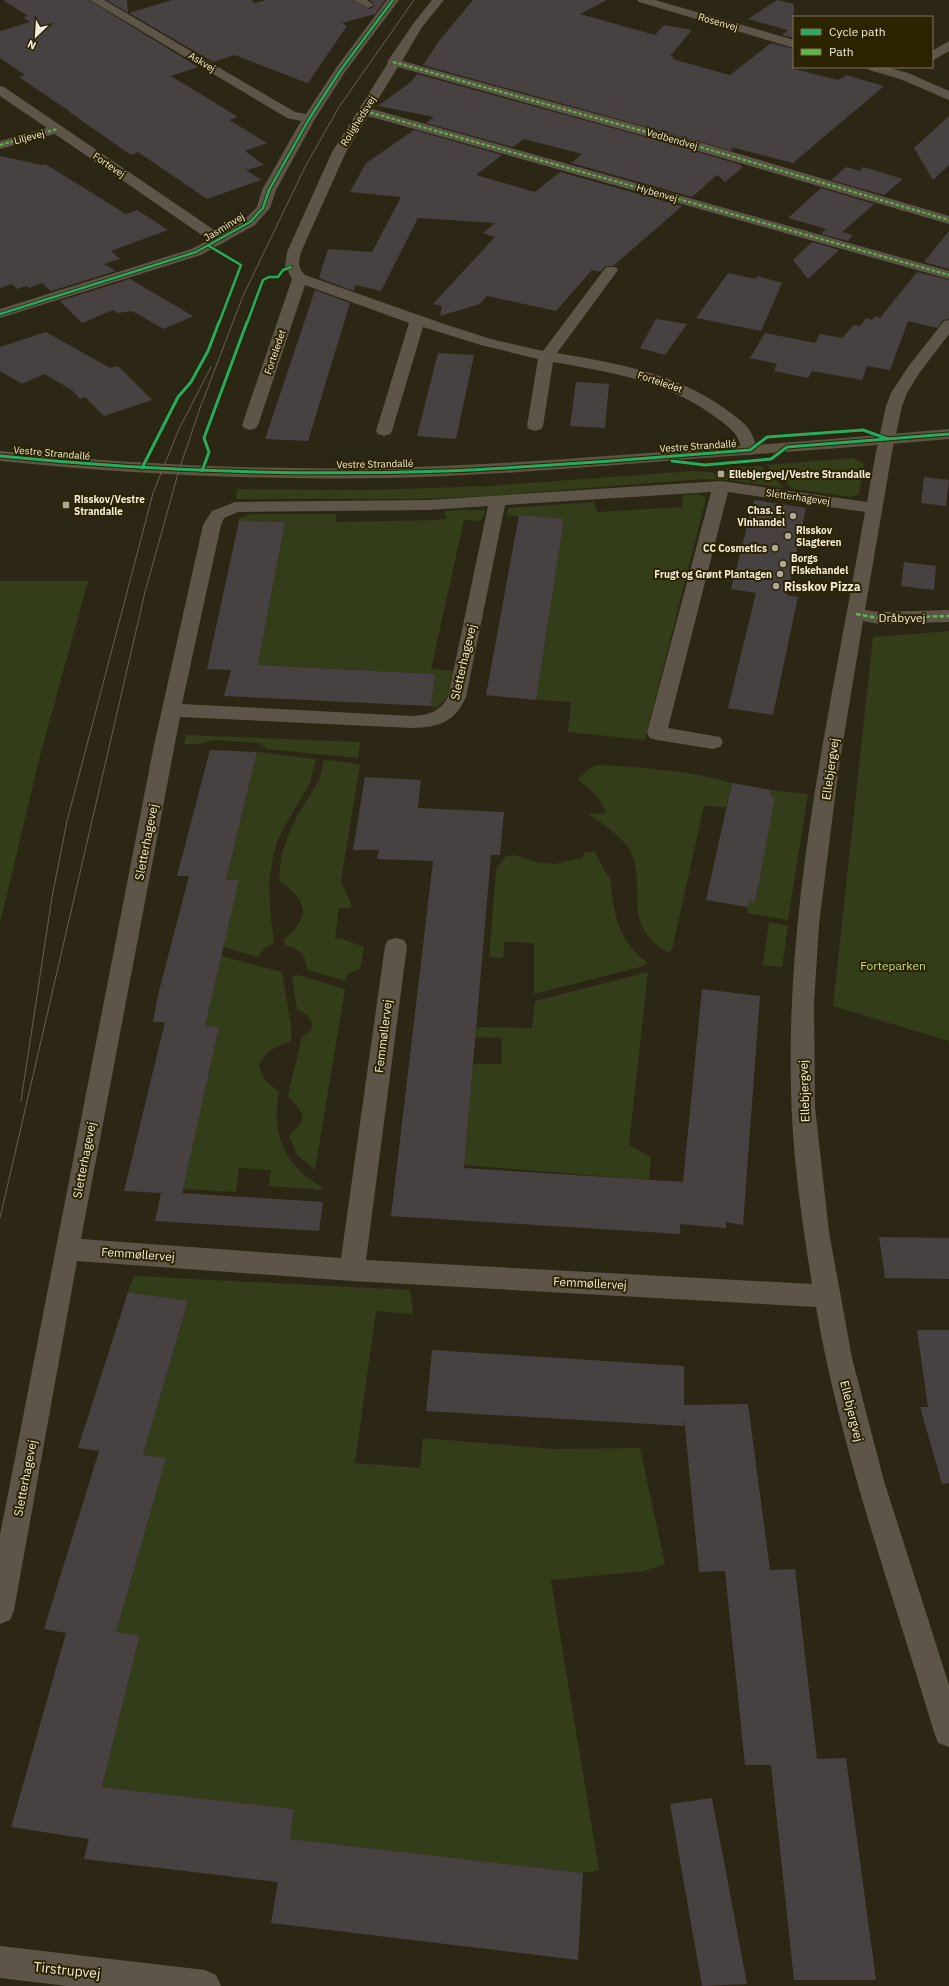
<svg xmlns="http://www.w3.org/2000/svg" width="949" height="1986" viewBox="0 0 949 1986" font-family="'IBM Plex Sans',sans-serif">
	<style>
		.green { fill: #333d19 }
		.building { fill: #484142 }
		.lines { fill: none; stroke-linecap: round; stroke-linejoin: round }
		.street { fill: #5d5648; fill-rule: evenodd }
		.secondary { fill: #5d5542; fill-rule: evenodd }
		.tram { stroke: #666052; stroke-width: 1 }
		.quiet-far1 { stroke: #58b947; stroke-width: 2; stroke-dasharray: 3.5 2; stroke-linecap: butt }
		.quiet { stroke: #58b947; stroke-width: 2.5; stroke-dasharray: 4.5 2.5; stroke-linecap: butt }
		.cycleway-far1-casing { stroke: #2b2302; stroke-width: 4 }
		.cycleway-casing { stroke: #2b2302; stroke-width: 5 }
		.cycleway-far1 { stroke: #26ab63; stroke-width: 2.5 }
		.cycleway { stroke: #26ab63; stroke-width: 3 }
		.poi-dot { fill: #ada895; stroke: #2b2302; stroke-width: 1.5 }
		.labels { text-anchor: middle; dominant-baseline: central; stroke-width: 4; stroke-linejoin: round; paint-order: stroke }
		.far-street-label { font-size: 10px; fill: #f2edda; stroke: #2b2302 }
		.far-poi-label { font-size: 10px; font-weight: bold; fill: #f2edda; stroke: #2b2302; text-anchor: start }
		.poi-label { font-size: 12px; font-weight: bold; fill: #f2edda; stroke: #2b2302; text-anchor: start }
		.street-label { font-size: 12px; fill: #f2edda; stroke: #2b2302 }
		.park-label { font-size: 12px; fill: #c0dd8c; stroke: #2b2302 }
		.near-street-label { font-size: 14px; fill: #f2edda; stroke: #2b2302 }
	</style>
	<rect width="100%" height="100%" fill="#2c2715"/>
	<g class="green">
		<polygon points="852,458 864,464 859,494 851,497 793,489 766,465"/>
		<polygon points="761,466 785,488 729,480 703,479 487,496 413,499 236,499 237,489 368,490 489,486 694,471 712,472 715,475 728,473 726,468"/>
		<polygon points="698,494 706,498 645,740 568,732 571,702 536,700 564,519 506,515 509,508 594,502 597,512 682,507 683,495"/>
		<polygon points="462,510 485,510 484,516 480,521 464,520 431,669 453,671 447,697 437,708 431,706 435,674 258,665 285,522 239,521 240,518 251,514 336,514 336,522 440,520 447,518 444,511"/>
		<polygon points="0,581 88,581 41,752 0,923"/>
		<polygon points="949,631 949,1041 833,1006 873,637"/>
		<polygon points="186,735 360,742 358,758 267,749 259,743 213,740 201,744 184,744"/>
		<polygon points="257,752 316,759 310,783 287,822 277,842 273,857 269,883 271,920 274,943 264,949 258,957 223,947 226,880"/>
		<path d="M324 760 360 764 341 881 351 904V908H339L335 938 345 940 364 947 360 969 347 974 346 981 307 970C306 954 300 949 285 945L284 940C311 918 308 899 279 881L281 858 288 836 298 814 319 781Z"/>
		<path d="M595 765C640 767 688 770 732 783L726 807 704 806 672 950 668 953C617 921 650 887 629 849 623 838 600 821 589 815V814L606 813C600 797 591 789 577 779Z"/>
		<polygon points="771,790 808,794 788,920 747,913 749,901 755,902 757,890 768,807 773,808 775,797 770,796"/>
		<path d="M595 851 606 874 610 877C614 912 616 939 647 962L644 966 534 994V943L505 942 503 958 489 957 496 869 506 856 514 855 536 862 554 864 582 858 584 853Z"/>
		<polygon points="769,922 788,926 782,967 763,965"/>
		<path d="M221 956 282 972 291 1026V1041C278 1045 266 1051 259 1064 261 1077 267 1084 279 1091 273 1122 278 1151 302 1173 309 1179 317 1183 324 1190L269 1186 271 1170 239 1168 236 1192 182 1189 219 1027 205 1026Z"/>
		<polygon points="648,972 629,1145 651,1157 649,1180 464,1165 473,1064 501,1064 502,1038 475,1037 476,1027 532,1028 535,1001"/>
		<path d="M298 975 345 989 315 1170 297 1155 289 1135C293 1131 300 1126 302 1120 305 1112 293 1101 288 1097 291 1077 298 1058 301 1038L311 1030 313 1024 307 1015 297 1009 292 976Z"/>
		<polygon points="134,1276 410,1290 413,1314 376,1311 355,1463 420,1468 423,1438 553,1449 640,1448 665,1564 644,1571 551,1580 599,1870 583,1873 290,1839 294,1809 102,1787 140,1635 116,1632 165,1459 143,1455 188,1301 128,1292"/>
	</g>
	<g class="building">
		<polygon points="3,0 89,0 198,67 171,76 238,117 229,120 267,143 245,151 264,165 246,170 261,180 207,199 138,152 131,155 68,111 69,111 19,77 25,75 0,58 0,31 30,22 23,17 28,16"/>
		<polygon points="107,0 127,0 128,13"/>
		<polygon points="172,0 251,0 255,3 266,0 352,0 369,9 375,6 370,0 385,0 375,14 342,23 347,26 310,80 307,83 235,55 213,62 129,13"/>
		<polygon points="473,0 607,0 580,14 655,35 664,25 692,30 670,56 674,57 672,59 730,75 771,43 794,49 794,69 838,80 846,75 884,86 793,163 731,147 733,151 423,65 439,41"/>
		<polygon points="777,0 794,4 794,38 782,35 788,30 748,19"/>
		<polygon points="417,74 685,148 741,165 742,168 725,182 717,175 692,197 571,163 582,154 524,139 513,147 426,123 434,117 378,106 412,81"/>
		<polygon points="949,116 949,165 933,180 914,148"/>
		<polygon points="414,130 502,155 476,175 535,192 560,172 682,206 613,266 605,266 600,272 592,270 556,311 487,296 480,304 440,316 442,306 433,304 495,237 483,233 495,223 418,218 381,291 356,285 354,291 319,278 328,249 372,252 401,197 350,192 366,163"/>
		<polygon points="0,156 42,165 45,164 126,214 137,210 168,230 111,251 120,259 104,264 116,271 51,291 42,283 29,288 26,286 17,289 12,284 0,288"/>
		<polygon points="846,167 860,171 863,167 903,179 884,195 831,180"/>
		<polygon points="821,188 874,204 842,232 853,235 848,241 821,234 826,229 788,218"/>
		<polygon points="949,231 949,269 924,262"/>
		<polygon points="812,242 839,250 808,279 793,260"/>
		<polygon points="917,272 949,280 949,319 943,320 937,328 908,321 890,370 867,366 862,380 812,371 808,378 774,371 777,364 750,358 765,333 815,343 820,334 842,338 854,325 860,326 866,318 872,320 875,316 880,318"/>
		<polygon points="728,273 755,279 758,276 782,283 761,331 696,318"/>
		<polygon points="130,279 193,316 164,329 132,311 118,313 113,310 82,323 60,301"/>
		<polygon points="315,290 350,303 308,441 265,439"/>
		<polygon points="656,319 687,324 665,355 640,348"/>
		<polygon points="46,332 110,368 118,366 152,400 104,416 85,397 80,399 72,390 44,374 22,384 0,371 0,347"/>
		<polygon points="438,353 474,355 456,439 417,436"/>
		<polygon points="576,382 609,384 605,428 570,426"/>
		<polygon points="924,477 949,480 946,506 921,503"/>
		<polygon points="754,500 806,508 787,595 798,597 773,715 728,708 756,593 731,589"/>
		<polygon points="519,515 564,519 536,700 486,695"/>
		<polygon points="239,521 285,522 258,665 435,674 431,706 224,696 231,670 207,669"/>
		<polygon points="904,562 936,566 934,590 901,586"/>
		<polygon points="210,750 257,752 226,880 239,880 205,1026 219,1027 182,1193 323,1202 319,1231 155,1221 161,1193 124,1191 165,1022 153,1022 158,995 189,876 177,876"/>
		<polygon points="365,777 421,780 418,808 504,812 500,855 491,855 464,1168 683,1182 702,989 760,996 743,1225 726,1222 726,1228 680,1224 680,1234 391,1216 433,861 377,859 379,850 353,850"/>
		<polygon points="732,783 771,790 770,796 775,797 755,902 749,901 748,907 706,900"/>
		<polygon points="879,1237 949,1238 949,1279 885,1278"/>
		<polygon points="128,1292 188,1301 143,1455 166,1458 116,1632 140,1635 102,1787 294,1809 290,1839 583,1873 578,1960 271,1923 278,1882 84,1859 89,1839 11,1827 66,1633 44,1629 99,1451 78,1448"/>
		<polygon points="917,1330 949,1330 949,1483 942,1484 920,1407 928,1407"/>
		<polygon points="432,1350 684,1366 684,1405 748,1404 770,1570 795,1569 817,1759 846,1758 876,1980 794,1980 771,1765 745,1765 725,1571 699,1572 684,1417 684,1426 426,1411"/>
		<polygon points="712,1798 747,1984 702,1986 670,1804"/>
	</g>
	<g class="lines">
		<g class="street">
			<polygon points="90,0 104,0 295,112 306,114 336,68 387,0 399,0 345,72 315,119 276,190 270,208 255,225 201,255 0,318 0,309 191,249 209,240 55,134 0,149 0,141 47,128 0,96 0,86 4,87 220,234 245,219 257,207 262,190 301,121 287,118"/>
			<polygon points="353,0 367,0 374,5 368,8"/>
			<path d="M432 0H444L422 27 402 61 695 141 949 216V224L685 147 398 67 372 109 949 271V279L368 116 346 152 301 252C299 261 297 268 305 275L444 324 491 339 543 351 606 267H616L618 270 557 353C615 363 675 373 724 408 732 414 741 420 748 428 753 435 755 442 758 450L756 453 750 455 744 453C740 448 740 440 735 434 730 427 721 421 714 416 667 381 610 372 553 362L543 426 541 429 535 431 529 429 527 426 538 359 481 345 423 327 392 431 390 434 384 436 378 434 376 431 409 323 305 285 258 425 256 428 250 430 244 428 242 425 292 279 285 266 287 252 332 152 388 63 387 62 413 24Z"/>
			<polygon points="637,0 655,0 794,40 794,48 639,2"/>
			<polygon points="949,41 949,51 932,61 932,51"/>
			<polygon points="867,67 886,67 908,73 949,91 949,100 900,79 869,70"/>
			<path d="M949 320V334L920 372 907 393 902 406 892 452 865 610 879 612 949 610V622L879 624 863 621 839 766 819 924 814 1003 815 1107 829 1232 852 1358 884 1481 949 1685V1747L938 1743 934 1732C892 1591 841 1452 816 1307L352 1281 77 1261 14 1610 10 1620 0 1624V1535L154 745 203 525 212 511 235 502 428 500 721 481 867 502 876 452 886 406 891 393 908 367 944 321ZM711 492 647 733 650 738 657 740 713 749 720 747 723 742 720 737 668 728 728 492 865 512C832 703 786 894 791 1089 792 1153 802 1222 812 1284L366 1260 407 946 404 940 396 938 388 940 385 946 341 1258 81 1239 180 717 412 728C439 727 454 723 466 697L505 505ZM488 506 448 697C440 712 428 715 412 716L182 704 221 525 224 518 238 512 428 510Z"/>
			<polygon points="0,1946 205,1970 216,1975 221,1986 67,1986 0,1978"/>
		</g>
		<path class="secondary" d="M949 429V439C859 447 768 453 677 460 579 468 481 476 382 478 254 480 127 474 0 461V451C127 464 254 470 382 468 481 466 579 458 677 451 768 444 859 437 949 429Z"/>
		<g class="tram">
			<polyline points="21,1101 52,897 67,821 153,493 179,429 211,367"/>
			<polyline points="0,1218 145,592 179,470 200,408 243,296 305,167 339,107 414,0"/>
		</g>
		<g class="quiet-far1">
			<polyline points="393,62 690,144 949,220"/>
			<polyline points="365,111 949,275"/>
			<polyline points="0,145 57,129"/>
		</g>
		<polyline class="quiet" points="856,614 879,618 949,616"/>
		<defs>
			<g id="cycleway-far1">
				<polyline points="209,246 241,265 219,323"/>
				<polyline points="0,314 196,252 250,222 263,208 269,190 309,119 340,71 393,0"/>
				<polyline points="247,323 263,280 269,277 278,277 283,270 291,267"/>
			</g>
			<g id="cycleway">
				<path d="M0 456C148 471 296 476 445 471 547 467 648 458 750 450L767 437 863 430 888 439"/>
				<polyline points="672,461 705,465 771,459 787,447 949,434"/>
				<polyline points="142,468 178,397 191,382 208,351 219,322"/>
				<polyline points="202,471 209,452 204,438 247,322"/>
			</g>
		</defs>
		<use href="#cycleway-far1" class="cycleway-far1-casing"/>
		<use href="#cycleway" class="cycleway-casing"/>
		<use href="#cycleway-far1" class="cycleway-far1"/>
		<use href="#cycleway" class="cycleway"/>
	</g>
	<g class="poi-dot">
		<rect x="717" y="470" width="8" height="8" rx="2"/>
		<rect x="62" y="501" width="8" height="8" rx="2"/>
		<circle cx="793" cy="516" r="4"/>
		<circle cx="788" cy="536" r="4"/>
		<circle cx="775" cy="548" r="4"/>
		<circle cx="783" cy="564" r="4"/>
		<circle cx="780" cy="574" r="4"/>
		<circle cx="776" cy="586" r="4"/>
	</g>
	<g class="labels">
		<g class="far-street-label">
			<text transform="translate(718 22) rotate(16)">Rosenvej</text>
			<text transform="translate(202 62) rotate(31)">Askvej</text>
			<text transform="translate(358 121) rotate(-58)">Rolighedsvej</text>
			<text transform="translate(29 137) rotate(-15)">Liljevej</text>
			<text transform="translate(672 139) rotate(16)">Vedbendvej</text>
			<text transform="translate(109 165) rotate(34)">Fortevej</text>
			<text transform="translate(657 193) rotate(16)">Hybenvej</text>
			<text transform="translate(224 227) rotate(-31)">Jasminvej</text>
			<text transform="translate(275 352) rotate(-71)">Forteledet</text>
			<text transform="translate(660 382) rotate(19)">Forteledet</text>
			<text transform="translate(698 446) rotate(-4)">Vestre Strandallé</text>
			<text transform="translate(52 453) rotate(5)">Vestre Strandallé</text>
			<text transform="translate(375 464) rotate(-1)">Vestre Strandallé</text>
			<text transform="translate(798 497) rotate(8)">Sletterhagevej</text>
		</g>
		<g class="far-poi-label">
			<text x="729" y="474">Ellebjergvej/Vestre Strandalle</text>
			<text x="74" y="499">Risskov/Vestre<tspan x="74" dy="12">Strandalle</tspan></text>
			<text x="785" y="510" text-anchor="end">Chas. E.<tspan x="785" dy="12">Vinhandel</tspan></text>
			<text x="796" y="530">Risskov<tspan x="796" dy="12">Slagteren</tspan></text>
			<text x="767" y="548" text-anchor="end">CC Cosmetics</text>
			<text x="791" y="558">Borgs<tspan x="791" dy="12">Fiskehandel</tspan></text>
			<text x="772" y="574" text-anchor="end">Frugt og Grønt Plantagen</text>
		</g>
		<g class="poi-label">
			<text x="784" y="586">Risskov Pizza</text>
		</g>
		<g class="street-label">
			<text x="902" y="617">Dråbyvej</text>
			<text transform="translate(463 662) rotate(-77)">Sletterhagevej</text>
			<text transform="translate(830 769) rotate(-82)">Ellebjergvej</text>
			<text transform="translate(146 842) rotate(-79)">Sletterhagevej</text>
			<text transform="translate(383 1036) rotate(-83)">Femmøllervej</text>
			<text transform="translate(804 1091) rotate(-92)">Ellebjergvej</text>
			<text transform="translate(84 1160) rotate(-79)">Sletterhagevej</text>
			<text transform="translate(138 1254) rotate(4)">Femmøllervej</text>
			<text transform="translate(590 1283) rotate(3)">Femmøllervej</text>
			<text transform="translate(852 1411) rotate(76)">Ellebjergvej</text>
			<text transform="translate(25 1478) rotate(-79)">Sletterhagevej</text>
		</g>
		<g class="park-label">
			<text x="893" y="965">Forteparken</text>
		</g>
		<g class="near-street-label">
			<text transform="translate(67 1970) rotate(6)">Tirstrupvej</text>
		</g>
	</g>
	<rect x="793" y="16" width="140" height="52" fill="#2b2302" stroke="#7b7458"/>
	<rect x="801" y="29" width="20" height="6" fill="#26ab63" stroke="#7b7458"/>
	<text x="829" y="36" font-size="12" fill="#f2edda">Cycle path</text>
	<rect x="801" y="49" width="20" height="6" fill="#58b947" stroke="#7b7458"/>
	<text x="829" y="56" font-size="12" fill="#f2edda">Path</text>
	<g transform="translate(36 36) rotate(205)" stroke="#2b2302" stroke-width="3" paint-order="stroke">
	<path d="M0-3L7 15L0 10L-7 15Z" fill="#f2edda"/>
	<text y="-6" font-size="11" font-weight="bold" text-anchor="middle" fill="#f2edda">N</text>
	</g>
</svg>
